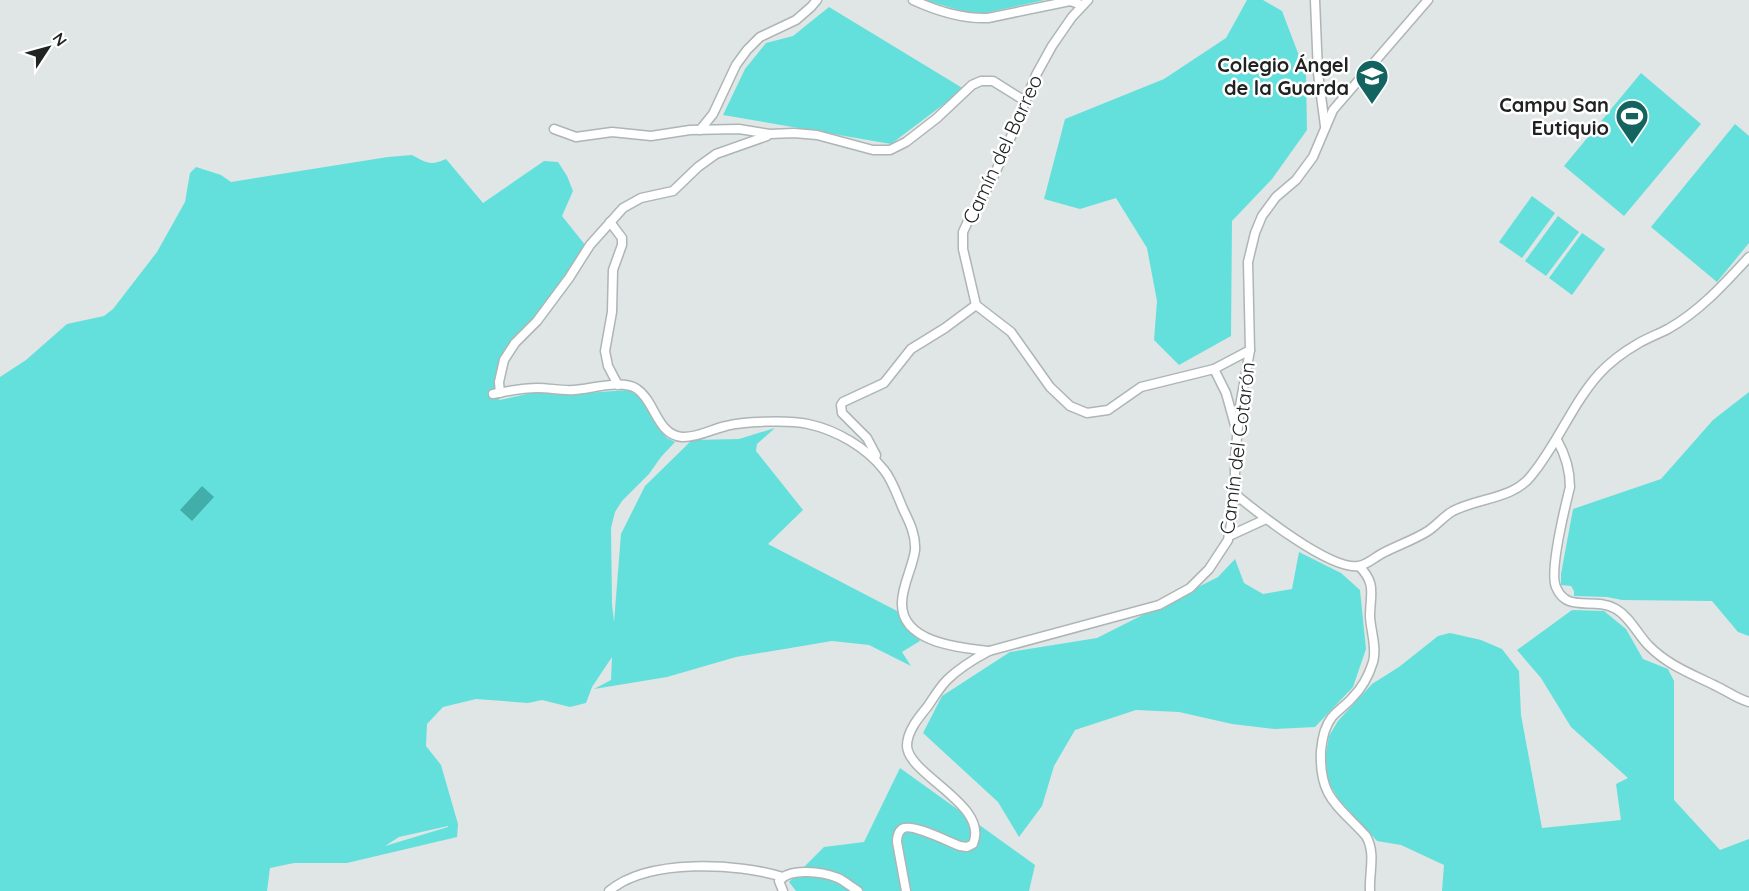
<svg xmlns="http://www.w3.org/2000/svg" width="1749" height="891" viewBox="0 0 1749 891" font-family="Quicksand,sans-serif">
	<style>
		.green { fill: #63e0dc; fill-rule: evenodd }
		.water { fill: #41aeaa }
		.lines { fill: none; stroke-linecap: round; stroke-linejoin: round }
		.minor-casing { stroke: #aeb5b5; stroke-width: 11 }
		.minor { stroke: #fff; stroke-width: 8 }
		.labels { text-anchor: middle; dominant-baseline: central; stroke-width: 5; stroke-linejoin: round; paint-order: stroke }
		.poi-label { font-size: 20px; font-weight: bold; fill: #212323; stroke: #fff; text-anchor: end }
		.street-label { font-size: 20px; fill: #212323; stroke: #fff }
	</style>
	<rect width="100%" height="100%" fill="#dfe6e5"/>
	<g class="green">
		<polygon points="925,0 1045,0 981,14 962,11"/>
		<polygon points="1247,0 1263,0 1282,11 1306,74 1307,130 1272,179 1232,221 1231,336 1179,365 1154,340 1157,301 1147,248 1116,198 1080,209 1044,199 1065,119 1164,79 1226,38"/>
		<polygon points="829,7 964,89 891,144 723,115 745,69 766,43 793,36"/>
		<polygon points="1641,73 1701,124 1624,216 1564,166"/>
		<polygon points="1735,124 1749,136 1749,243 1717,282 1651,227"/>
		<path d="M412 155C427 163 430 166 446 159L483 203 544 161 558 162 567 176 573 191 562 216 586 246 567 277 535 319 512 341 493 394 500 400 536 392 559 395 628 390 639 396 659 429 667 438 675 442 661 457 649 474 622 501 615 512 611 528 612 604 614 622 621 534 645 486 692 440 739 439 775 428 757 444 756 451 803 510 768 544 899 612 920 641 902 652 911 666 869 645 832 641 736 657 667 677 594 689 611 680 612 657 592 687 586 703 570 707 542 700 528 703 476 699 443 707 427 724 426 746 441 765 458 824 457 837 347 863H294L270 868 267 891H0V377L26 360 67 324 104 316 113 309 157 252 185 202 190 173 196 167 221 175 231 182 388 157ZM448 826V827L385 846 399 837Z"/>
		<polygon points="1532,196 1555,213 1522,258 1499,242"/>
		<polygon points="1558,216 1579,232 1546,276 1525,261"/>
		<polygon points="1582,233 1605,249 1572,295 1549,278"/>
		<polygon points="1749,392 1749,636 1738,632 1712,601 1622,600 1607,597 1574,596 1574,591 1571,586 1561,585 1561,574 1573,509 1661,479 1713,420"/>
		<polygon points="1299,552 1341,573 1360,590 1366,649 1353,687 1315,727 1275,729 1232,724 1179,712 1136,710 1075,730 1054,766 1042,806 1019,837 998,802 923,733 942,696 1010,652 1097,638 1218,577 1235,559 1244,583 1263,594 1292,589"/>
		<polygon points="1572,610 1604,611 1626,629 1643,659 1668,669 1674,681 1674,800 1720,850 1749,839 1749,891 1442,891 1444,865 1401,845 1377,841 1339,800 1327,780 1325,759 1329,736 1338,721 1372,684 1399,667 1438,636 1450,633 1481,640 1502,649 1519,671 1521,715 1542,828 1621,820 1616,784 1628,778 1571,727 1541,678 1517,650"/>
		<polygon points="900,768 1035,865 1029,891 796,891 789,882 824,847 864,842"/>
	</g>
	<polygon class="water" points="202,486 214,497 192,521 180,510"/>
	<g class="lines">
		<defs>
			<g id="minor">
				<path d="M913 0C937 11 962 19 988 18L1070 1 1082 5"/>
				<polyline points="1088,0 1072,17 1052,46 1036,75 1006,149 990,184 969,219 963,232 963,249 976,305 1011,332 1050,387 1070,406 1087,413 1108,410 1141,387 1214,369 1226,393 1236,429"/>
				<polyline points="1315,0 1318,73 1325,126"/>
				<polyline points="554,129 576,137 612,132 651,136 690,130 739,129 770,134 794,133 817,135 873,150 890,150 906,142 937,118 972,85 981,81 993,81 1025,101"/>
				<polyline points="700,130 713,114 736,65 747,50 760,37 796,20 811,7 817,0"/>
				<polyline points="610,222 622,238 622,245 613,270 612,312 605,351 608,366 618,385"/>
				<polyline points="1214,369 1250,350"/>
				<polyline points="500,393 499,382 504,360 515,343 537,321 569,278 590,245 623,208 641,198 673,191 698,167 716,154 767,136"/>
				<path d="M493 394C507 391 523 388 538 388 550 388 562 391 574 390 591 389 622 379 637 389 655 401 657 435 682 437 697 438 712 429 726 426 744 421 790 420 808 424 836 430 866 447 884 470 893 481 898 498 904 511 910 523 916 536 915 550 913 567 902 585 902 603 901 643 961 648 989 651"/>
				<path d="M1557 440C1565 454 1570 471 1570 487 1565 507 1549 571 1556 587 1567 614 1593 596 1616 609 1630 617 1638 635 1649 646 1669 666 1692 674 1716 686 1727 691 1737 699 1749 702"/>
				<polyline points="875,459 876,455 867,438 842,413 841,405 843,402 884,383 911,349 945,328 976,305"/>
				<path d="M1235 494C1258 513 1331 571 1359 566 1368 564 1375 557 1383 553 1398 545 1414 540 1428 531 1437 525 1444 516 1453 511 1478 498 1513 499 1531 476 1557 445 1572 404 1599 374 1610 362 1625 351 1639 343 1648 338 1658 334 1668 329 1700 311 1724 284 1749 257"/>
				<polyline points="1229,536 1266,519"/>
				<path d="M1359 566C1377 584 1370 594 1370 617 1371 632 1377 648 1373 662 1369 675 1361 689 1352 698 1346 705 1338 710 1332 717 1324 727 1322 739 1321 751 1319 798 1338 805 1366 836 1376 853 1369 872 1370 891"/>
				<path d="M609 891C648 858 737 863 783 877"/>
				<path d="M783 891 779 881C790 867 823 872 838 878 845 881 851 887 858 891"/>
				<path d="M906 891 897 842C897 837 898 832 902 829 910 822 949 842 960 846L967 847 973 844C990 805 908 775 907 746 907 731 919 717 928 706 934 697 940 687 947 680 960 667 974 659 989 651L1159 605 1190 588 1209 569 1228 540 1232 518 1235 494V458L1240 406 1250 350 1248 262 1255 233 1262 216 1276 197 1296 180 1313 157 1333 110 1428 0"/>
			</g>
		</defs>
		<use href="#minor" class="minor-casing"/>
		<use href="#minor" class="minor"/>
	</g>
	<defs>
		<symbol id="school-pin" viewBox="-11 -11 22 30"><path d="M0 17L-7.5 6A9.5 9.5 0 1 1 7.5 6Z" fill="#136361" stroke="#fff"/><path d="M0-5L7-2L0 1L-7-2ZM-4 1L0 2.5L4 1V4Q0 6-4 4Z" fill="#fff"/></symbol>
		<symbol id="stadium-pin" viewBox="-11 -11 22 30"><path d="M0 17L-7.5 6A9.5 9.5 0 1 1 7.5 6Z" fill="#136361" stroke="#fff"/><path d="M0-5a6.5 5 0 1 0 0 10a6.5 5 0 1 0 0-10ZM-3.5-1.8h7v3.6h-7Z" fill="#fff"/></symbol>
	</defs>
	<g fill-rule="evenodd">
		<use href="#school-pin" x="1353" y="57" width="38" height="52"/>
		<use href="#stadium-pin" x="1613" y="97" width="38" height="52"/>
	</g>
	<g class="labels">
		<g class="poi-label">
			<text x="1349" y="64">Colegio Ángel<tspan x="1349" dy="23">de la Guarda</tspan></text>
			<text x="1609" y="104">Campu San<tspan x="1609" dy="23">Eutiquio</tspan></text>
		</g>
		<g class="street-label">
			<text transform="translate(1002 149) rotate(-65)">Camín del Barreo</text>
			<text transform="translate(1237 448) rotate(-83)">Camín del Cotarón</text>
		</g>
	</g>
	<g transform="translate(48 48) rotate(54)" stroke="#ffffff" stroke-width="4.5" paint-order="stroke">
	<path d="M0-4.5L10 22L0 15L-10 22Z" fill="#212323"/>
	<text y="-9" font-size="16" font-weight="bold" text-anchor="middle" fill="#212323">N</text>
	</g>
</svg>
